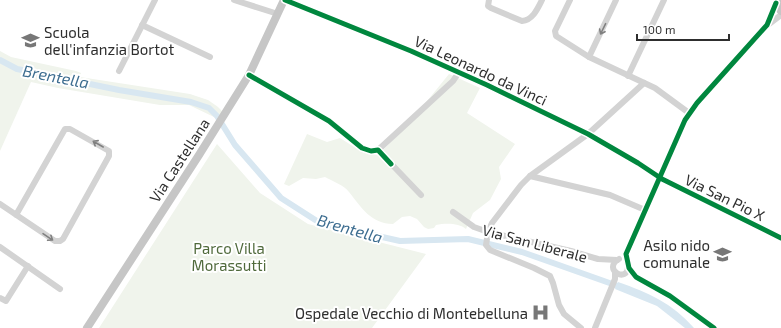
<svg xmlns="http://www.w3.org/2000/svg" width="781" height="328" viewBox="0 0 781 328" font-family="'Exo 2',sans-serif">
	<style>
		.green { fill: #f0f4ec }
		.water { fill: #d8e7f1 }
		.lines { fill: none; stroke-linecap: round; stroke-linejoin: round }
		.canal { stroke: #d8e7f1; stroke-width: 6 }
		.minor { stroke: #d3d3d3; stroke-width: 6 }
		.major { stroke: #c6c6c6; stroke-width: 8 }
		.cycleway-casing { stroke: #fff; stroke-width: 8 }
		.cycleway { stroke: #00873e; stroke-width: 5 }
		.oneway { stroke: #808080 }
		.labels { text-anchor: middle; dominant-baseline: central; stroke-width: 4; stroke-linejoin: round; paint-order: stroke }
		.poi-label { font-size: 15px; fill: #2e2e2e; stroke: #fff; text-anchor: end }
		.street-label { font-size: 15px; fill: #2e2e2e; stroke: #fff }
		.park-label { font-size: 15px; fill: #506a3c; stroke: #fff }
		.water-label { font-size: 16px; font-style: italic; fill: #3d6d90; stroke: #fff }
	</style>
	<rect width="100%" height="100%" fill="#fff"/>
	<g class="green">
		<polygon points="0,51 11,57 76,71 81,73 80,77 190,94 208,100 218,107 223,112 218,120 214,117 189,105 160,105 58,88 31,82 0,151"/>
		<path d="M449 74 480 88 467 113 515 144 499 167 501 179 490 200 473 213 466 229C459 223 446 223 436 225L434 228 428 229 424 227 417 219 410 216 402 217 393 224C371 224 361 207 349 192 344 185 332 181 325 177L316 179 303 178 289 186 284 184 307 134 327 142 340 138 362 152 378 155 406 127Z"/>
		<polygon points="217,144 260,193 308,224 426,254 372,328 99,328"/>
	</g>
	<path class="water" d="M618 282C649 293 672 303 694 328H685L657 306 615 289Z"/>
	<g class="lines">
		<polyline class="canal" points="0,60 17,69 119,90 191,102 209,108 217,116 235,145 281,198 320,223 400,241 468,239 522,252 618,286"/>
		<g class="minor">
			<polyline points="234,0 278,14"/>
			<polyline points="285,0 411,51 487,85 588,134 638,163 662,179 781,238"/>
			<path d="M489 0 488 6 491 8 522 21C533 20 538 8 542 0"/>
			<polyline points="570,0 555,31 556,36 589,57 655,88 689,113"/>
			<polyline points="769,24 781,15"/>
			<polyline points="142,25 210,57"/>
			<polyline points="589,57 616,0"/>
			<polyline points="119,71 155,0"/>
			<polyline points="249,75 329,121 362,148 371,151 378,150 453,81 459,72"/>
			<polyline points="628,76 664,0"/>
			<polyline points="378,150 421,195"/>
			<polyline points="530,176 610,195 645,210"/>
			<polyline points="0,204 55,241 60,241 63,239 109,156 109,151 70,129 65,129 16,215"/>
			<polyline points="453,212 474,227 488,232 571,251 598,259 617,260"/>
			<polyline points="0,247 60,289"/>
			<path d="M619 259C601 269 629 285 628 265"/>
			<polyline points="0,298 6,301 28,266"/>
			<polyline points="581,328 564,314 559,305 553,283 550,276 534,268 490,250 486,245 488,232 492,223 521,185 530,176 588,134 644,83"/>
			<polyline points="595,328 615,279 615,272"/>
			<polyline points="714,328 670,296 636,277 629,268 626,254 685,120 697,103 767,25 776,3"/>
		</g>
		<g class="major">
			<polyline points="777,0 777,6 781,11"/>
			<polyline points="87,328 199,155 249,75 284,0"/>
		</g>
		<defs>
			<g id="cycleway">
				<polyline points="285,0 411,51 487,85 588,134 638,163 662,179 781,238"/>
				<polyline points="249,75 329,121 362,148 371,151 378,150 391,164"/>
				<polyline points="714,328 670,296 636,277 629,268 626,254 685,120 697,103 767,25 776,3"/>
			</g>
		</defs>
		<use href="#cycleway" class="cycleway-casing"/>
		<use href="#cycleway" class="cycleway"/>
	</g>
	<defs><path id="oneway-shaft" d="M-6 0H5M1.5-3L5.5 0L1.5 3" fill="none" stroke-width="1.6" stroke-linecap="round" stroke-linejoin="round"/></defs>
	<g class="oneway">
		<use href="#oneway-shaft" transform="translate(603 29) rotate(116)"/>
		<use href="#oneway-shaft" transform="translate(98 144) rotate(-150)"/>
		<use href="#oneway-shaft" transform="translate(48 237) rotate(34)"/>
	</g>
	<defs>
		<symbol id="school-bare" viewBox="-9 -9 18 18"><path d="M0-5L7-2L0 1L-7-2ZM-4 1L0 2.5L4 1V4Q0 6-4 4Z" fill="#777" stroke="#fff" stroke-width="2.5" paint-order="stroke"/></symbol>
		<symbol id="hospital-bare" viewBox="-9 -9 18 18"><path d="M-5-5h3v3.5h4V-5h3V5h-3V1.5h-4V5h-3Z" fill="#777" stroke="#fff" stroke-width="2.5" paint-order="stroke"/></symbol>
	</defs>
	<g fill-rule="evenodd">
		<use href="#school-bare" x="18" y="28" width="25" height="25"/>
		<use href="#school-bare" x="710" y="242" width="25" height="25"/>
		<use href="#hospital-bare" x="528" y="300" width="25" height="25"/>
	</g>
	<g class="labels">
		<g class="poi-label">
			<text x="44" y="32" text-anchor="start">Scuola<tspan x="44" dy="17">dell'infanzia Bortot</tspan></text>
			<text x="710" y="245">Asilo nido<tspan x="710" dy="17">comunale</tspan></text>
			<text x="528" y="313">Ospedale Vecchio di Montebelluna</text>
		</g>
		<g class="street-label">
			<text transform="translate(481 70) rotate(25)">Via Leonardo da Vinci</text>
			<text transform="translate(179 160) rotate(-57)">Via Castellana</text>
			<text transform="translate(725 197) rotate(26)">Via San Pio X</text>
			<text transform="translate(535 243) rotate(15)">Via San Liberale</text>
		</g>
		<g class="park-label">
			<text x="229" y="248">Parco Villa<tspan x="229" dy="17">Morassutti</tspan></text>
		</g>
		<g class="water-label">
			<text transform="translate(56 76) rotate(11)">Brentella</text>
			<text transform="translate(350 228) rotate(16)">Brentella</text>
		</g>
	</g>
	<path d="M637 34v6h92v-6" fill="none" stroke="#2e2e2e" stroke-width="2"/>
	<text x="643" y="34" font-size="12" fill="#2e2e2e" stroke="#ffffff" stroke-width="3" paint-order="stroke">100 m</text>
</svg>
